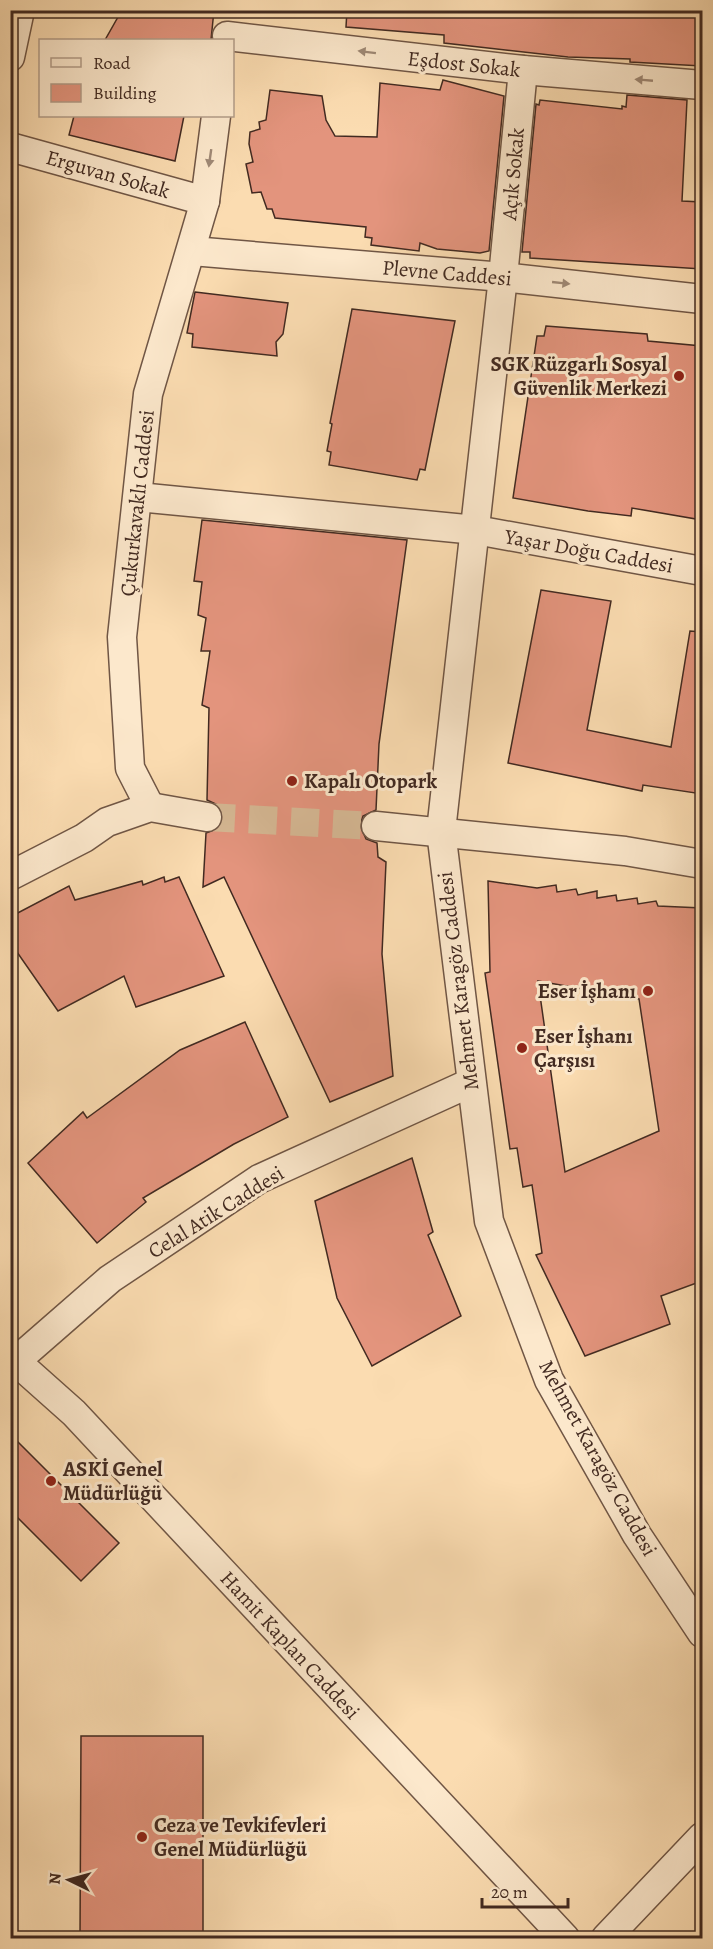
<svg xmlns="http://www.w3.org/2000/svg" width="713" height="1949" viewBox="0 0 713 1949" font-family="Alegreya,serif">
	<style>
		.building { fill: #e3947d; stroke: #422a21; stroke-width: 1.5; fill-rule: evenodd }
		.lines { fill: none; stroke-linecap: round; stroke-linejoin: round }
		.minor-tunnel { stroke: #d6b894; stroke-width: 28; stroke-dasharray: 28 14; stroke-linecap: butt }
		.minor-casing { stroke: #705645; stroke-width: 31 }
		.minor { stroke: #fce8cc; stroke-width: 28 }
		.oneway { fill: #9f8976 }
		.poi-dot { fill: #8f2418; stroke: #fce8cc; stroke-width: 2 }
		.labels { text-anchor: middle; dominant-baseline: central; stroke-width: 6; stroke-linejoin: round; paint-order: stroke }
		.street-label { font-size: 21px; fill: #422a21; stroke: #fce8cc }
		.poi-label { font-size: 21px; font-weight: bold; fill: #422a21; stroke: #fce8cc; text-anchor: start }
	</style>
	<rect width="100%" height="100%" fill="#fbdcb1"/>
	<filter id="stains"><feTurbulence type="fractalNoise" baseFrequency=".00333" numOctaves="4"/><feColorMatrix values="0 0 0 0 .2 0 0 0 0 .09 0 0 0 0 .02 0 0 0 .5 -.17"/></filter>
	<radialGradient id="worn" r=".72"><stop offset=".6" stop-color="#630" stop-opacity="0"/><stop offset="1" stop-color="#630" stop-opacity=".3"/></radialGradient>
	<g class="building">
		<polygon points="122,10 214,10 211,40 105,40"/>
		<polygon points="347,10 702,10 702,66 630,62 630,59 568,57 444,43 444,35 346,27"/>
		<polygon points="443,80 504,96 489,251 480,253 437,249 420,243 419,251 371,245 372,238 365,237 366,227 275,218 272,209 267,209 261,192 252,193 246,164 253,162 249,144 250,132 260,129 259,122 266,120 270,90 322,96 326,120 335,136 377,137 380,83 440,90"/>
		<polygon points="627,95 687,100 682,201 702,202 702,269 530,258 530,252 522,252 536,104 539,105 540,100 622,109 622,106 626,107"/>
		<polygon points="74,116 184,116 175,161 69,135"/>
		<polygon points="195,292 288,303 283,334 276,342 277,356 192,347 193,334 187,333"/>
		<polygon points="352,309 455,321 425,470 420,469 417,480 329,465 331,452 327,451 332,424 330,423"/>
		<polygon points="546,326 647,334 648,341 702,346 702,520 632,508 631,516 588,511 513,498 537,336 544,336"/>
		<polygon points="202,520 407,540 379,744 376,810 363,816 360,825 366,839 377,843 378,857 386,862 382,954 393,1076 330,1102 224,877 203,887 206,833 219,828 223,819 218,805 207,800 209,708 202,705 210,651 201,651 206,618 198,615 202,582 194,581"/>
		<polygon points="541,590 611,601 587,730 671,747 690,631 702,632 702,794 643,785 642,791 508,763"/>
		<polygon points="164,877 165,882 179,877 224,976 136,1007 124,976 58,1011 10,942 10,917 69,886 75,900 142,881 143,885"/>
		<path d="M488 881 537 888 556 885 557 892 576 889 578 895 597 891V898L616 895 617 901 637 898 638 904 656 901 658 906 702 908V1281L661 1296 670 1324 585 1356 536 1255 542 1253 532 1185 523 1187 517 1148 510 1149 485 973 490 972ZM538 981 639 999 659 1131 565 1172Z"/>
		<polygon points="245,1022 288,1117 234,1144 143,1198 146,1202 97,1243 28,1163 83,1112 87,1118 180,1050"/>
		<polygon points="412,1158 433,1232 428,1235 461,1316 372,1366 337,1298 315,1201"/>
		<polygon points="10,1434 119,1543 81,1581 10,1510"/>
		<polygon points="81,1736 203,1736 203,1938 80,1938"/>
	</g>
	<g class="lines">
		<polyline class="minor-tunnel" points="207,817 376,826"/>
		<defs>
			<g id="minor">
				<polyline points="227,36 523,70 702,85"/>
				<polyline points="10,57 20,10"/>
				<polyline points="523,70 503,277 441,831 489,1221 549,1380 637,1535 702,1633"/>
				<polyline points="10,147 205,201"/>
				<polyline points="192,251 503,277 702,299"/>
				<polyline points="138,497 476,530 702,571"/>
				<polyline points="150,807 130,768 122,637 148,394 205,201 216,116"/>
				<polyline points="376,826 625,851 702,864"/>
				<polyline points="10,876 84,838 107,822 150,807 207,817"/>
				<polyline points="10,1356 74,1413 565,1938"/>
				<polyline points="16,1361 110,1279 259,1179 470,1083"/>
				<polyline points="606,1938 702,1837"/>
			</g>
		</defs>
		<use href="#minor" class="minor-casing"/>
		<use href="#minor" class="minor"/>
	</g>
	<defs><path id="oneway-solid" d="M-6-.8H1V-3.2L6.5 0L1 3.2V.8H-6Z" transform="scale(1.5)"/></defs>
	<g class="oneway">
		<use href="#oneway-solid" transform="translate(367 52) rotate(-173)"/>
		<use href="#oneway-solid" transform="translate(644 80) rotate(-175)"/>
		<use href="#oneway-solid" transform="translate(210 158) rotate(98)"/>
		<use href="#oneway-solid" transform="translate(561 283) rotate(6)"/>
	</g>
	<g class="poi-dot">
		<circle cx="679" cy="376" r="6"/>
		<circle cx="292" cy="781" r="6"/>
		<circle cx="648" cy="991" r="6"/>
		<circle cx="522" cy="1048" r="6"/>
		<circle cx="51" cy="1481" r="6"/>
		<circle cx="142" cy="1837" r="6"/>
	</g>
	<g class="labels">
		<g class="street-label">
			<text transform="translate(464 64) rotate(6)">Eşdost Sokak</text>
			<text transform="translate(108 174) rotate(16)">Erguvan Sokak</text>
			<text transform="translate(513 174) rotate(-85)">Açık Sokak</text>
			<text transform="translate(447 273) rotate(5)">Plevne Caddesi</text>
			<text transform="translate(137 503) rotate(-84)">Çukurkavaklı Caddesi</text>
			<text transform="translate(589 551) rotate(10)">Yaşar Doğu Caddesi</text>
			<text transform="translate(458 981) rotate(-97)">Mehmet Karagöz Caddesi</text>
			<text transform="translate(216 1212) rotate(-32)">Celal Atik Caddesi</text>
			<text transform="translate(598 1458) rotate(61)">Mehmet Karagöz Caddesi</text>
			<text transform="translate(290 1645) rotate(47)">Hamit Kaplan Caddesi</text>
		</g>
		<g class="poi-label">
			<text x="667" y="364" text-anchor="end">SGK Rüzgarlı Sosyal<tspan x="667" dy="24">Güvenlik Merkezi</tspan></text>
			<text x="304" y="781">Kapalı Otopark</text>
			<text x="636" y="991" text-anchor="end">Eser İşhanı</text>
			<text x="534" y="1036">Eser İşhanı<tspan x="534" dy="24">Çarşısı</tspan></text>
			<text x="63" y="1469">ASKİ Genel<tspan x="63" dy="24">Müdürlüğü</tspan></text>
			<text x="154" y="1825">Ceza ve Tevkifevleri<tspan x="154" dy="24">Genel Müdürlüğü</tspan></text>
		</g>
	</g>
	<rect width="713" height="1949" fill="none" stroke="#fbdcb1" stroke-width="36"/>
	<rect x="12" y="12" width="689" height="1925" fill="none" stroke="#422a21" stroke-width="3"/>
	<rect x="18" y="18" width="677" height="1913" fill="none" stroke="#422a21" stroke-width="1.5"/>
	<rect x="39" y="39" width="195" height="78" fill="#fce8cc" stroke="#b29c88" stroke-width="1.5"/>
	<rect x="51" y="58" width="30" height="9" fill="#fce8cc" stroke="#b29c88" stroke-width="1.5"/>
	<text x="93" y="69" font-size="18" fill="#422a21">Road</text>
	<rect x="51" y="84" width="30" height="18" fill="#e3947d" stroke="#b29c88" stroke-width="1.5"/>
	<text x="93" y="99" font-size="18" fill="#422a21">Building</text>
	<g transform="translate(69 1880) rotate(275)" stroke="#fce8cc" stroke-width="4.5" paint-order="stroke">
	<path d="M0-4.5L10 22L0 15L-10 22Z" fill="#422a21"/>
	<text y="-9" font-size="16" font-weight="bold" text-anchor="middle" fill="#422a21">N</text>
	</g>
	<path d="M482 1898v9h86v-9" fill="none" stroke="#422a21" stroke-width="3"/>
	<text x="491" y="1898" font-size="18" fill="#422a21" stroke="#fce8cc" stroke-width="4.5" paint-order="stroke">20 m</text>
	<rect width="100%" height="100%" filter="url(#stains)"/>
	<rect width="100%" height="100%" fill="url(#worn)"/>
</svg>
